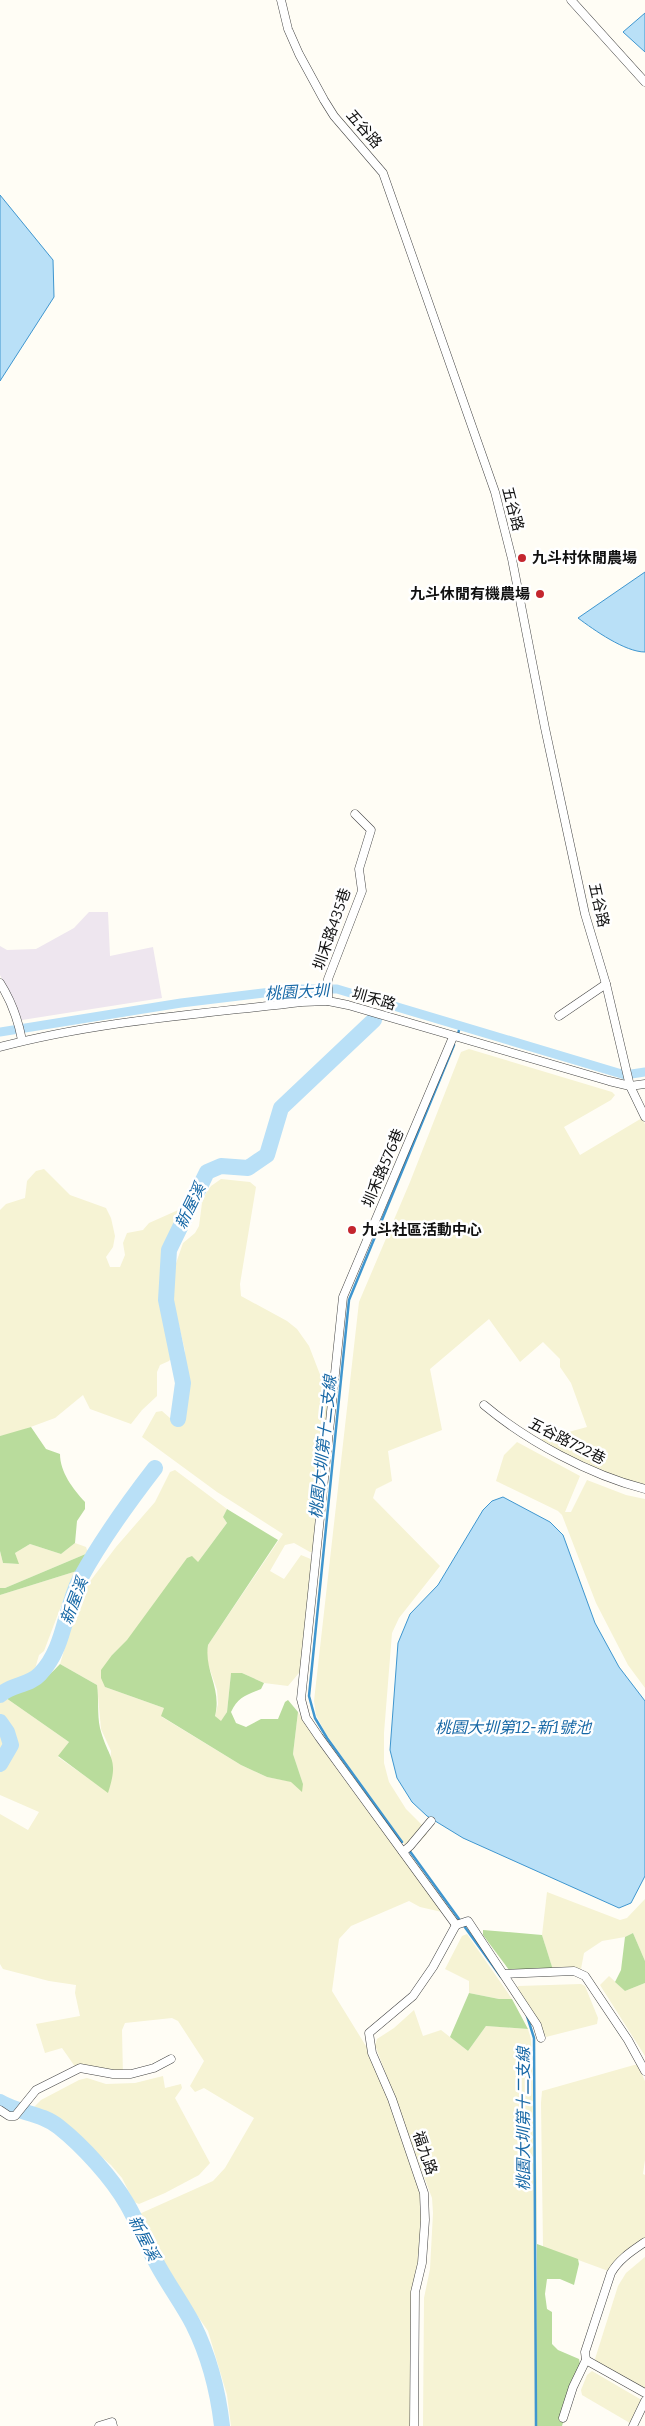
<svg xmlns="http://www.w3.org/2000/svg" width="645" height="2426" viewBox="0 0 645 2426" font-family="Bitter,'Noto Sans TC',serif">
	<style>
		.industrial { fill: #eee6ef }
		.farmland { fill: #f6f3d4 }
		.forest { fill: #b9dc9c }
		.water { fill: #b9e0f7; stroke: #3f96cf }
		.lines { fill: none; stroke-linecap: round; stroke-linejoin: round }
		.stream { stroke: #3f96cf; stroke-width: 2.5 }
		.canal { stroke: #b9e0f7; stroke-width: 9 }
		.river { stroke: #b9e0f7; stroke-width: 16 }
		.street-casing { stroke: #444; stroke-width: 9 }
		.street { stroke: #fff; stroke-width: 8 }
		.poi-dot { fill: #c4262e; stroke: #fff; stroke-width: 2 }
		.labels { text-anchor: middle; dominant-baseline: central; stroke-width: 5; stroke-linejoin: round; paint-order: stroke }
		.street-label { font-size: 15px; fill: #111; stroke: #fff }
		.poi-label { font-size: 15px; font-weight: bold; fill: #111; stroke: #fff; text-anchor: start }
		.water-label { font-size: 16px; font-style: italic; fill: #1768a6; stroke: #fff }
	</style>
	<rect width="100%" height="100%" fill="#fffdf5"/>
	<polygon class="industrial" points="89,912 108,912 110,956 153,947 162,998 22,1020 0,975 0,946 7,950 36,949 74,928"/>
	<g class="farmland">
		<polygon points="469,1049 612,1092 615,1095 611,1100 564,1127 580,1155 642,1118 645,1124 645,1489 631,1485 535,1441 587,1427 571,1383 560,1367 560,1359 543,1342 520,1362 489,1319 430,1369 442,1430 388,1451 392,1481 376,1489 373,1498 440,1566 399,1618 392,1633 384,1733 384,1763 389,1782 406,1809 427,1830 427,1834 412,1849 408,1849 326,1734 316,1715 314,1701 359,1302 410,1182 461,1052"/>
		<polygon points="44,1169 70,1195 106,1208 111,1218 115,1236 113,1247 106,1257 110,1267 120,1267 125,1255 123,1243 127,1233 143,1230 149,1223 185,1207 172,1231 162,1268 159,1290 173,1355 169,1361 160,1365 157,1372 157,1396 142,1410 131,1424 90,1409 83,1395 55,1418 9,1435 0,1436 0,1210 6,1204 25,1198 27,1181 36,1171"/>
		<polygon points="221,1179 250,1182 256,1187 240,1284 241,1296 287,1321 297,1329 309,1346 331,1403 315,1552 310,1552 294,1543 285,1545 270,1571 284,1579 301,1555 318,1562 304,1667 288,1686 264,1683 242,1673 231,1673 227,1712 221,1722 215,1716 218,1704 217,1690 206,1658 208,1645 283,1534 217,1492 142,1437 156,1412 162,1411 179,1426 184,1422 189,1389 184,1373 185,1351 172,1296 171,1278 183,1243 195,1233 199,1226 202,1203 206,1193 211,1186"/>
		<polygon points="517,1442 580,1476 565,1512 571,1512 587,1480 626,1495 645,1499 645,1688 628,1665 596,1603 562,1515 558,1511 496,1481 504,1455"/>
		<polygon points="175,1470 227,1509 223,1517 227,1523 198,1562 156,1601 127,1641 112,1655 105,1687 164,1708 162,1717 241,1765 267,1777 303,1784 293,1754 298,1712 317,1742 442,1912 420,1907 409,1901 351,1926 339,1939 332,1991 369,2051 396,2113 426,2203 418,2304 417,2426 231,2426 227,2395 208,2331 154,2253 137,2215 213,2181 225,2168 254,2118 204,2088 195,2092 190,2086 204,2061 178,2021 172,2018 125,2023 122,2030 123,2076 76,2068 62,2048 45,2053 36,2024 80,2016 75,1993 76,1985 49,1981 3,1969 0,1964 0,1814 28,1830 39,1812 0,1795 0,1768 9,1758 14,1746 9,1729 0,1717 0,1701 6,1698 69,1742 58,1757 108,1792 111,1751 101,1729 97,1685 60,1664 77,1607 85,1588 116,1547 155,1502 170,1472"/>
		<polygon points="75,1543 86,1547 88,1553 5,1588 0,1588 0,1551 3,1563 18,1564 15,1553 30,1544 61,1554"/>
		<polygon points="80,1570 66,1593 44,1651 39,1655 33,1676 0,1691 0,1595"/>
		<polygon points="0,1728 5,1735 6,1744 0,1759"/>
		<polygon points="547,1892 620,1920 627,1918 645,1899 645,1961 633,1933 625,1937 602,1941 584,1953 581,1969 554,1973 542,1935"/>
		<polygon points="467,1934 512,1999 499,1999 469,1993 469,1981 445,1969 462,1936"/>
		<polygon points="609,1976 625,1991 645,1983 645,2056 600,1985"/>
		<polygon points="581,1984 585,1986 598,2018 597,2024 546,2037 517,1989 518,1986"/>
		<polygon points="414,2010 423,2036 441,2030 468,2051 486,2026 528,2029 531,2039 537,2183 536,2426 423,2426 424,2298 430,2269 433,2213 432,2198 375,2045 377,2039 394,2028"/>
		<polygon points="634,2065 638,2065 645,2081 645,2160 643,2174 645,2175 645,2244 611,2272 543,2247 541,2103 542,2091"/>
		<polygon points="163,2076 165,2088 181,2084 182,2088 175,2098 210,2163 199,2175 165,2193 139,2204 134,2202 122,2178 111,2165 67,2127 50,2114 31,2110 41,2100 79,2080 87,2078 106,2084 135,2083"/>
		<polygon points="645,2257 645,2390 596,2362 595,2359 618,2286 626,2273"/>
		<polygon points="592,2371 645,2402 635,2426 582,2395 581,2390 587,2375"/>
	</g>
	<g class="forest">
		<path d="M31 1427 46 1449 60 1454C60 1472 73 1489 85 1502V1509L77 1521 75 1543 61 1554 30 1544 15 1553 19 1564 3 1563 0 1551V1436Z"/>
		<path d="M227 1509 278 1540 208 1645C204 1671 222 1688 215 1716L221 1721 227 1712 231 1673H242L264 1683 261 1689C246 1695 238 1697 231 1712L236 1723 246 1727 261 1719H278L285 1702 288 1700 298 1712 293 1754 303 1784 302 1792 291 1782 267 1777 241 1765 161 1716 164 1708 105 1687 101 1678V1670L112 1655 127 1640 187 1558 192 1556 198 1562 227 1523 223 1517Z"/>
		<polygon points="88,1553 80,1570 0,1595 0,1588 5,1588"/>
		<path d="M60 1664 97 1685C99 1698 97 1714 100 1728 108 1760 120 1756 108 1793L58 1756 69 1742 6 1698C28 1690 44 1682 60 1664Z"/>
		<polygon points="483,1930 542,1935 554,1973 512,1974 483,1935"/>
		<polygon points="633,1933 645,1961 645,1983 625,1991 615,1982 621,1970 625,1937"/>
		<polygon points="469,1993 499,1999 512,1999 528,2029 486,2026 468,2051 450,2037"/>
		<polygon points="537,2244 578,2259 579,2264 574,2285 560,2279 547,2279 545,2294 547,2309 552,2312 552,2344 558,2350 579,2359 580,2364 562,2426 536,2426"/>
	</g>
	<g class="water">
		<polygon points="645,13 645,52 623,32"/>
		<polygon points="0,195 53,260 54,297 0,381"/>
		<path d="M645 572V652C625 652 594 630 578 618Z"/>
		<polygon points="503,1497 550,1522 563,1535 595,1623 619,1667 645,1701 645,1876 631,1903 619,1908 463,1838 427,1816 412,1802 397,1778 390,1750 398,1643 410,1614 438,1585 483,1510 492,1501"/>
	</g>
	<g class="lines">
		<g class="stream">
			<polyline points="458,1034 460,1026"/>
			<polyline points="402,1842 327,1738 315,1718 309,1696 349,1300 454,1045"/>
			<polyline points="409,1850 501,1977"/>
			<polyline points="527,2016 534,2038 536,2426"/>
		</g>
		<polyline class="canal" points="0,1032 181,1003 296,989 337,989 625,1075 645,1072"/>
		<g class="river">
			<polyline points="178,1419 183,1383 166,1300 169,1250 207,1172 221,1166 248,1168 267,1155 281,1108 374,1020"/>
			<path d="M0 1695C11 1684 29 1686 40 1674 65 1648 64 1610 80 1579 101 1540 128 1503 155 1468"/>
			<polyline points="0,1722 7,1732 11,1745 0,1764"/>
			<path d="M0 2102C18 2113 42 2113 59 2127 83 2146 112 2178 127 2204 138 2223 145 2243 156 2262 167 2283 182 2303 193 2324 209 2356 218 2391 222 2426"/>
		</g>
		<defs>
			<g id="street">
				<polyline points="281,0 288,29 299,54 324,100 334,116 383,173 495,492 512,559 545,728 585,914 606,984 630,1086 645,1117"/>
				<polyline points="571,0 645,82"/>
				<path d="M0 983C12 1002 18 1019 22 1040"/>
				<polyline points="328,1001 328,979 362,891 359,869 371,830 355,814"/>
				<polyline points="559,1016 606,984"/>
				<polyline points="453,1037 343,1297 301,1699 306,1718 319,1737 456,1925"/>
				<path d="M0 1047C98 1021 201 1014 302 1002L328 1001 348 1005 609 1081 630 1086 645 1084"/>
				<path d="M484 1405C527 1441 590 1475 645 1489"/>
				<polyline points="403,1852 410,1846 431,1821"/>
				<polyline points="456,1925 468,1921 537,2025 541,2038"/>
				<polyline points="504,1974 574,1971 585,1976 628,2040 645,2071"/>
				<polyline points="0,2110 9,2116 15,2116 36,2090 80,2068 113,2074 131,2074 154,2068 171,2059"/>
				<polyline points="586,2360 645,2393"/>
				<path d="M563 2418 573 2387 586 2360 585 2352 611 2273C619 2259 632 2251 645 2242"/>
				<polyline points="99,2426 112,2422 113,2426"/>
				<polyline points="414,2426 415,2292 422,2263 425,2220 424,2193 392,2099 372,2053 369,2033 413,1996 433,1967 456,1925"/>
				<polyline points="633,2426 645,2401"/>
			</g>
		</defs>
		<use href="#street" class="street-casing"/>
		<use href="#street" class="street"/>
	</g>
	<g class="poi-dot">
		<circle cx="522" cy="558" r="5"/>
		<circle cx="540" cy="594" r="5"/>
		<circle cx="352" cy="1230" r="5"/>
	</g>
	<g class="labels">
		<g class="street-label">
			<text transform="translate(364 129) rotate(49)">五谷路</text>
			<text transform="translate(513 509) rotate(75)">五谷路</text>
			<text transform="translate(599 905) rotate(77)">五谷路</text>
			<text transform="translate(332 929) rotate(-71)">圳禾路435巷</text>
			<text transform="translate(374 999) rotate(16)">圳禾路</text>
			<text transform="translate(383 1168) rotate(-67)">圳禾路576巷</text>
			<text transform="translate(567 1441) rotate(27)">五谷路722巷</text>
			<text transform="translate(425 2153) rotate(71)">福九路</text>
		</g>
		<g class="poi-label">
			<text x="532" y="558">九斗村休閒農場</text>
			<text x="530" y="594" text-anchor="end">九斗休閒有機農場</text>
			<text x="362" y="1230">九斗社區活動中心</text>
		</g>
		<g class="water-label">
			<text transform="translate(297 992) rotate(-3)">桃園大圳</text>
			<text transform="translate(190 1206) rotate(-64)">新屋溪</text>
			<text transform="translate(323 1447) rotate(-84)">桃園大圳第十二支線</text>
			<text transform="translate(74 1601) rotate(-69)">新屋溪</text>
			<text x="513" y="1727">桃園大圳第12-新1號池</text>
			<text transform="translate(523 2119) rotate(-90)">桃園大圳第十二支線</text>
			<text transform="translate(144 2238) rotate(63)">新屋溪</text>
		</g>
	</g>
</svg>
